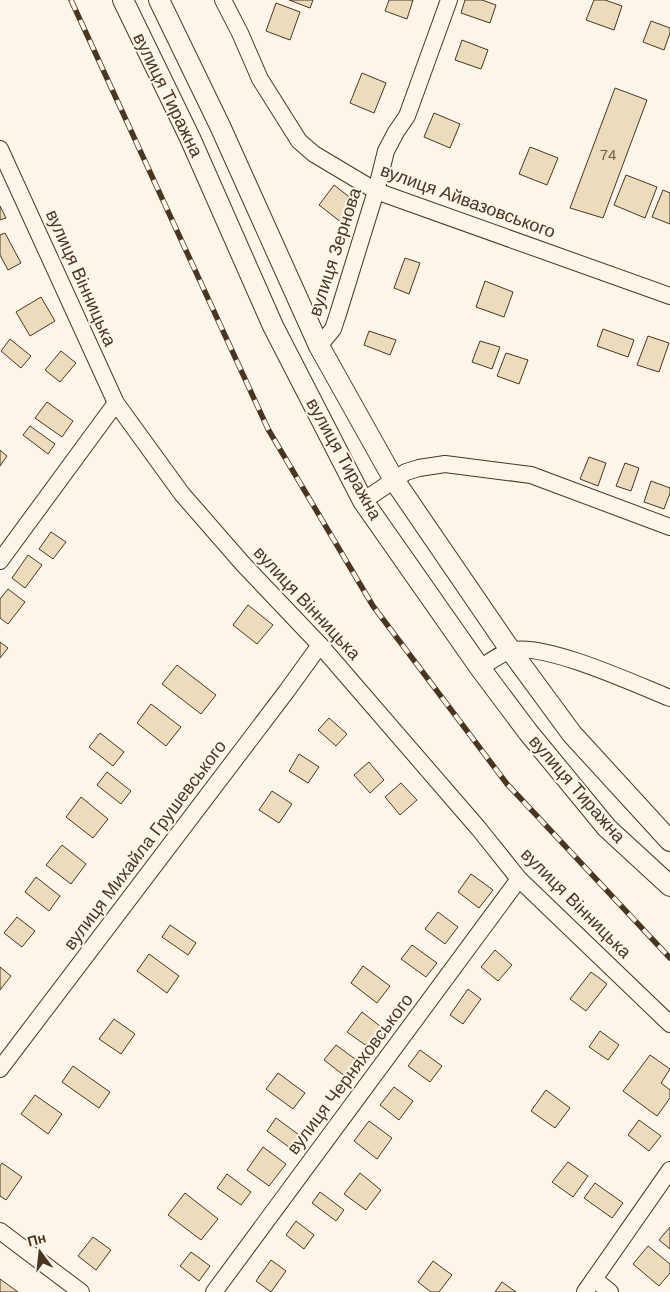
<svg xmlns="http://www.w3.org/2000/svg" width="670" height="1292" viewBox="0 0 670 1292" font-family="Helvetica,sans-serif">
	<style>
		.building { fill: #ecdcbc; stroke: #4a3520 }
		.lines { fill: none; stroke-linecap: round; stroke-linejoin: round }
		.minor-casing { stroke: #4a3520; stroke-width: 18 }
		.major-casing { stroke: #4a3520; stroke-width: 22 }
		.minor { stroke: #fbf6e9; stroke-width: 16 }
		.major { stroke: #fbf6e9; stroke-width: 20 }
		.rail-casing { stroke: #4a3520; stroke-width: 5.5 }
		.rail { stroke: #fbf6e9; stroke-width: 4; stroke-dasharray: 11; stroke-linecap: butt }
		.labels { text-anchor: middle; dominant-baseline: central; stroke-width: 4; stroke-linejoin: round; paint-order: stroke }
		.number-label { font-size: 15px; fill: #725f47 }
		.street-label { font-size: 18px; fill: #4a3520; stroke: #fbf6e9 }
	</style>
	<rect width="100%" height="100%" fill="#fbf6e9"/>
	<g class="building">
		<polygon points="289,0 313,0 310,8"/>
		<polygon points="389,0 413,0 407,19 385,11"/>
		<polygon points="465,0 482,0 496,5 490,23 461,13"/>
		<polygon points="594,0 605,0 622,6 614,30 586,20"/>
		<polygon points="276,3 300,12 290,40 266,31"/>
		<polygon points="651,21 670,28 670,33 664,50 643,42"/>
		<polygon points="462,40 488,50 481,69 455,60"/>
		<polygon points="362,73 386,83 374,113 350,103"/>
		<polygon points="615,88 647,100 603,218 570,208"/>
		<polygon points="434,113 460,124 450,148 424,137"/>
		<polygon points="530,147 558,158 547,185 519,174"/>
		<polygon points="626,175 657,187 645,218 614,205"/>
		<polygon points="334,185 357,203 342,223 319,205"/>
		<polygon points="663,190 670,193 670,224 652,217"/>
		<polygon points="0,206 6,218 0,220"/>
		<polygon points="5,233 21,263 8,270 0,255 0,235"/>
		<polygon points="405,258 420,263 409,294 394,288"/>
		<polygon points="485,281 513,292 504,317 476,307"/>
		<polygon points="41,297 55,321 30,336 16,312"/>
		<polygon points="603,329 634,340 628,357 597,346"/>
		<polygon points="369,331 396,340 390,355 364,345"/>
		<polygon points="648,336 669,343 659,372 637,365"/>
		<polygon points="10,339 31,356 21,368 1,351"/>
		<polygon points="480,341 500,347 492,369 472,362"/>
		<polygon points="61,351 76,363 60,382 45,370"/>
		<polygon points="506,353 528,360 519,384 497,376"/>
		<polygon points="47,402 73,421 62,437 35,418"/>
		<polygon points="30,426 55,444 48,454 23,435"/>
		<polygon points="0,450 7,456 0,466"/>
		<polygon points="589,457 606,463 598,486 580,479"/>
		<polygon points="625,463 639,468 631,491 616,486"/>
		<polygon points="651,481 670,488 670,493 664,509 644,502"/>
		<polygon points="51,532 66,542 53,559 39,549"/>
		<polygon points="28,555 42,565 25,588 12,578"/>
		<polygon points="8,589 25,602 8,624 0,618 0,599"/>
		<polygon points="248,605 273,625 257,644 233,625"/>
		<polygon points="0,642 8,648 0,658"/>
		<polygon points="177,665 216,695 201,714 162,684"/>
		<polygon points="151,704 181,727 166,746 137,723"/>
		<polygon points="329,718 347,734 336,746 318,730"/>
		<polygon points="100,733 124,752 113,766 89,747"/>
		<polygon points="299,754 319,767 308,783 289,771"/>
		<polygon points="369,762 384,780 370,793 354,775"/>
		<polygon points="107,772 131,791 121,804 97,785"/>
		<polygon points="401,783 417,800 400,815 385,797"/>
		<polygon points="272,791 292,804 279,823 259,810"/>
		<polygon points="81,797 108,819 93,838 66,817"/>
		<polygon points="62,845 86,864 71,884 46,865"/>
		<polygon points="471,874 493,890 479,908 458,892"/>
		<polygon points="36,877 60,896 49,911 25,892"/>
		<polygon points="438,912 458,927 445,944 425,929"/>
		<polygon points="17,917 35,931 22,947 4,933"/>
		<polygon points="170,925 196,943 188,955 162,937"/>
		<polygon points="412,945 437,963 426,977 401,959"/>
		<polygon points="495,950 512,965 498,981 481,967"/>
		<polygon points="149,954 179,976 167,993 137,971"/>
		<polygon points="363,966 390,986 377,1003 351,983"/>
		<polygon points="0,967 11,976 0,990"/>
		<polygon points="591,972 607,984 586,1011 570,999"/>
		<polygon points="468,989 481,999 463,1024 450,1015"/>
		<polygon points="362,1012 385,1030 371,1049 347,1032"/>
		<polygon points="114,1019 135,1034 121,1054 99,1039"/>
		<polygon points="600,1031 619,1045 608,1060 589,1047"/>
		<polygon points="336,1045 362,1064 350,1080 324,1060"/>
		<polygon points="420,1050 442,1066 430,1082 408,1066"/>
		<polygon points="650,1055 670,1069 661,1083 670,1090 670,1098 657,1116 623,1091"/>
		<polygon points="73,1066 110,1092 99,1108 62,1082"/>
		<polygon points="278,1073 305,1093 293,1109 266,1089"/>
		<polygon points="394,1087 413,1101 399,1120 380,1105"/>
		<polygon points="546,1090 570,1108 555,1128 531,1111"/>
		<polygon points="35,1095 62,1114 48,1134 21,1114"/>
		<polygon points="276,1118 302,1137 293,1150 267,1131"/>
		<polygon points="639,1120 661,1136 649,1151 628,1135"/>
		<polygon points="369,1121 392,1138 377,1159 354,1141"/>
		<polygon points="263,1147 286,1164 269,1186 247,1170"/>
		<polygon points="568,1162 588,1176 573,1197 552,1182"/>
		<polygon points="2,1163 22,1177 6,1200 0,1196 0,1166"/>
		<polygon points="360,1173 381,1190 366,1210 344,1194"/>
		<polygon points="227,1174 251,1192 241,1205 217,1188"/>
		<polygon points="595,1183 623,1203 612,1218 584,1198"/>
		<polygon points="320,1192 344,1210 336,1221 312,1203"/>
		<polygon points="185,1193 218,1219 201,1240 168,1215"/>
		<polygon points="296,1221 314,1235 304,1249 286,1235"/>
		<polygon points="670,1227 670,1249 659,1240"/>
		<polygon points="93,1237 111,1250 96,1270 78,1256"/>
		<polygon points="648,1246 670,1264 670,1273 659,1286 633,1264"/>
		<polygon points="191,1252 210,1266 199,1281 180,1266"/>
		<polygon points="271,1260 286,1271 271,1292 256,1281"/>
		<polygon points="433,1261 452,1275 439,1292 431,1292 418,1282"/>
		<polygon points="0,1279 18,1292 0,1292"/>
		<polygon points="502,1282 516,1292 495,1292"/>
	</g>
	<g class="lines">
		<defs>
			<g id="minor">
				<polyline points="223,0 240,33 260,79 299,141 314,154 376,191 670,296"/>
				<polyline points="0,149 116,403 182,494 243,564 320,645 479,829 519,879 670,1024"/>
				<polyline points="319,346 333,329 338,314 376,191 386,151 396,132 407,116 449,0"/>
				<polyline points="363,501 406,472 419,468 445,464 531,475 670,527"/>
				<polyline points="0,561 116,403"/>
				<path d="M480 668C490 662 502 652 514 650 548 644 635 684 670 698"/>
				<polyline points="0,1069 286,692 320,645"/>
				<polyline points="0,1231 81,1292"/>
				<polyline points="594,1279 610,1292"/>
				<polyline points="214,1292 519,879"/>
				<polyline points="585,1292 670,1170"/>
			</g>
			<g id="major">
				<polyline points="123,0 190,138 273,326 363,501 480,668 528,732 607,828 670,886"/>
				<polyline points="159,0 220,126 319,346 394,480 511,651 572,734 670,841"/>
			</g>
		</defs>
		<use href="#minor" class="minor-casing"/>
		<use href="#major" class="major-casing"/>
		<use href="#minor" class="minor"/>
		<use href="#major" class="major"/>
		<defs>
			<polyline id="rail" points="71,0 268,429 373,606 507,784 670,958"/>
		</defs>
		<use href="#rail" class="rail-casing"/>
		<use href="#rail" class="rail"/>
	</g>
	<g class="labels">
		<g class="number-label">
			<text x="608" y="154">74</text>
		</g>
		<g class="street-label">
			<text transform="translate(168 95) rotate(64)">вулиця Тиражна</text>
			<text transform="translate(468 201) rotate(20)">вулиця Айвазовського</text>
			<text transform="translate(335 252) rotate(-72)">вулиця Зернова</text>
			<text transform="translate(81 278) rotate(66)">вулиця Вінницька</text>
			<text transform="translate(344 459) rotate(61)">вулиця Тиражна</text>
			<text transform="translate(307 603) rotate(47)">вулиця Вінницька</text>
			<text transform="translate(577 789) rotate(49)">вулиця Тиражна</text>
			<text transform="translate(145 845) rotate(-53)">вулиця Михайла Грушевського</text>
			<text transform="translate(576 903) rotate(45)">вулиця Вінницька</text>
			<text transform="translate(350 1074) rotate(-53)">вулиця Черняховського</text>
		</g>
	</g>
	<g transform="translate(40 1252) rotate(345)" stroke="#fbf6e9" stroke-width="4" paint-order="stroke">
	<path d="M0-4L9 19L0 12L-9 19Z" fill="#4a3520"/>
	<text y="-8" font-size="14" font-weight="bold" text-anchor="middle" fill="#4a3520">Пн</text>
	</g>
</svg>
